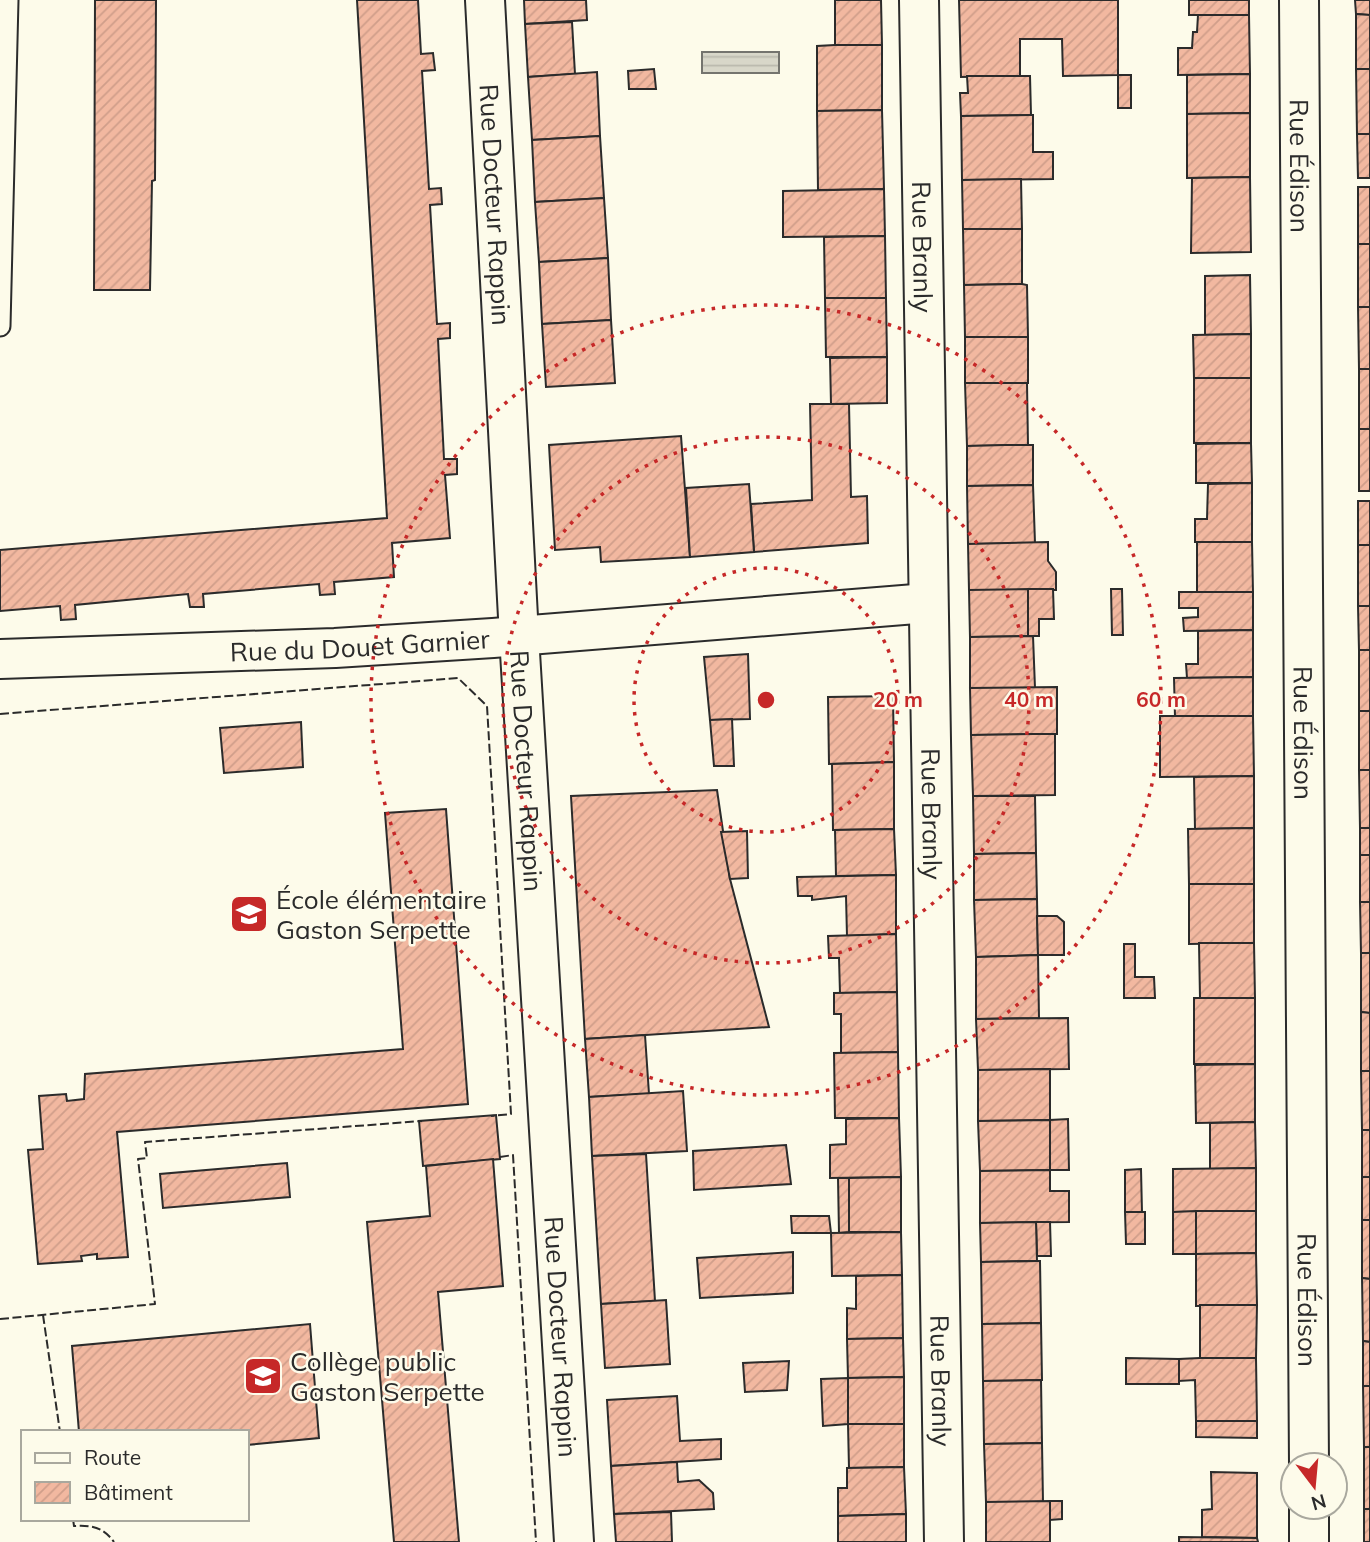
<svg xmlns="http://www.w3.org/2000/svg" width="1370" height="1542" viewBox="0 0 1370 1542" font-family="Mulish,sans-serif">
	<style>
		.water { fill: url(#water-rules); stroke: #74746e; stroke-width: 2 }
		.building { fill: url(#building-hatch); stroke: #2b2b2b; stroke-width: 2 }
		.lines { fill: none; stroke-linecap: round; stroke-linejoin: round }
		.lane-casing { stroke: #2b2b2b; stroke-width: 23 }
		.street-casing { stroke: #2b2b2b; stroke-width: 42 }
		.lane { stroke: #fdfbea; stroke-width: 19 }
		.street { stroke: #fdfbea; stroke-width: 38 }
		.fence { stroke: #2b2b2b; stroke-width: 2; stroke-dasharray: 9 3.5; stroke-linecap: butt }
		.ring { fill: none; stroke: #c62828; stroke-width: 3.5; stroke-dasharray: 3.5 7 }
		.labels { text-anchor: middle; dominant-baseline: central; stroke-width: 5; stroke-linejoin: round; paint-order: stroke }
		.street-label { font-size: 26px; fill: #2b2b2b; stroke: #fdfbea }
		.poi-label { font-size: 26px; fill: #2b2b2b; stroke: #fdfbea; text-anchor: start }
		.centre { fill: #c62828; stroke: #fdfbea; stroke-width: 3.5 }
		.ring-label { font-size: 21px; text-anchor: middle; font-weight: bold; fill: #c62828; stroke: #fdfbea; stroke-width: 5; stroke-linejoin: round; paint-order: stroke }
	</style>
	<defs>
		<pattern id="water-rules" width="6" height="5" patternUnits="userSpaceOnUse" patternTransform="scale(1.75)"><rect width="6" height="5" fill="#d8d7c9"/><path d="M0 2.5h6" fill="none" stroke="#bab9ad"/></pattern>
		<pattern id="building-hatch" width="6" height="6" patternUnits="userSpaceOnUse" patternTransform="scale(1.75)"><rect width="6" height="6" fill="#f2b8a0"/><path d="M-1 1l2-2M0 6l6-6M5 7l2-2" fill="none" stroke="#d09e8a"/></pattern>
	</defs>
	<rect width="100%" height="100%" fill="#fdfbea"/>
	<rect class="water" x="702" y="52" width="77" height="21"/>
	<g class="building">
		<polygon points="95,0 156,0 155,180 152,181 150,290 94,290"/>
		<polygon points="357,0 418,0 421,54 433,53 435,70 422,71 429,189 441,188 442,204 430,205 437,324 450,323 450,338 438,339 444,459 457,459 457,474 445,475 450,538 392,543 394,577 334,582 335,594 320,595 319,584 203,594 204,607 190,607 188,594 75,605 76,619 61,620 60,606 0,611 0,550 387,518"/>
		<polygon points="524,0 586,0 587,20 525,24"/>
		<polygon points="835,0 881,0 882,45 835,45"/>
		<polygon points="959,0 1118,0 1118,75 1063,76 1062,39 1020,39 1020,76 961,77"/>
		<rect x="1189" y="0" width="60" height="15"/>
		<polygon points="1355,0 1370,0 1370,15 1356,14"/>
		<polygon points="1356,14 1370,15 1370,69 1356,69"/>
		<polygon points="1198,15 1249,15 1250,74 1178,75 1178,48 1192,48 1193,32 1197,32"/>
		<polygon points="572,22 575,74 528,77 525,24"/>
		<polygon points="835,45 882,45 882,110 817,111 817,46"/>
		<polygon points="654,69 656,89 629,89 628,71"/>
		<polygon points="1356,69 1370,69 1370,134 1357,134"/>
		<polygon points="597,72 600,136 532,140 528,77"/>
		<polygon points="1250,74 1250,113 1187,114 1187,75"/>
		<rect x="1118" y="75" width="13" height="33"/>
		<polygon points="967,76 1030,76 1031,115 961,116 960,93 968,93"/>
		<polygon points="882,110 884,189 818,190 817,111"/>
		<polygon points="1250,113 1250,177 1187,178 1187,114"/>
		<polygon points="1031,115 1033,115 1033,152 1053,152 1053,179 962,180 961,116"/>
		<polygon points="1357,134 1370,134 1370,178 1358,178"/>
		<polygon points="600,136 604,198 535,202 532,140"/>
		<polygon points="1250,177 1251,252 1191,253 1192,178"/>
		<polygon points="1021,179 1022,229 963,229 962,180"/>
		<rect x="1358" y="187" width="12" height="57"/>
		<polygon points="884,189 885,236 783,237 783,191"/>
		<polygon points="604,198 608,258 539,262 535,202"/>
		<polygon points="963,229 1022,229 1022,284 964,285"/>
		<polygon points="885,236 886,298 825,298 824,237"/>
		<rect x="1358" y="244" width="12" height="63"/>
		<polygon points="608,258 611,320 542,324 539,262"/>
		<polygon points="1250,275 1251,334 1205,335 1205,276"/>
		<polygon points="1022,284 1027,285 1028,337 965,337 964,285"/>
		<polygon points="825,298 886,298 887,357 826,357"/>
		<polygon points="1358,307 1370,307 1370,369 1359,369"/>
		<polygon points="611,320 615,383 546,387 542,324"/>
		<polygon points="1251,334 1251,378 1194,378 1193,335"/>
		<rect x="965" y="337" width="63" height="46"/>
		<polygon points="887,357 887,403 831,404 830,358"/>
		<rect x="1359" y="369" width="11" height="60"/>
		<rect x="1194" y="378" width="57" height="65"/>
		<polygon points="965,383 1027,383 1028,445 967,446"/>
		<polygon points="810,404 849,404 851,497 867,496 868,543 754,552 751,504 812,500"/>
		<rect x="1359" y="429" width="11" height="62"/>
		<polygon points="681,436 690,557 601,562 600,547 555,550 549,445"/>
		<polygon points="1251,443 1252,483 1196,483 1196,444"/>
		<polygon points="1005,445 1033,445 1033,485 967,486 967,446"/>
		<polygon points="1252,483 1252,542 1195,542 1195,519 1207,519 1208,484"/>
		<polygon points="749,484 754,552 690,557 686,488"/>
		<polygon points="1033,485 1035,543 968,544 967,486"/>
		<rect x="1358" y="501" width="12" height="44"/>
		<polygon points="1048,542 1048,561 1056,572 1056,590 969,590 968,544"/>
		<polygon points="1197,542 1252,542 1253,592 1197,592"/>
		<rect x="1358" y="545" width="12" height="61"/>
		<polygon points="1028,589 1028,636 970,637 969,590"/>
		<polygon points="1028,589 1053,589 1054,619 1039,619 1039,636 1028,636"/>
		<polygon points="1111,589 1122,589 1123,635 1112,635"/>
		<polygon points="1179,592 1253,592 1253,630 1184,631 1183,618 1198,617 1198,608 1179,608"/>
		<polygon points="1358,606 1370,606 1370,650 1359,650"/>
		<polygon points="1253,630 1253,677 1187,678 1186,664 1198,664 1198,631"/>
		<polygon points="1033,636 1035,688 970,688 970,637"/>
		<rect x="1359" y="650" width="11" height="61"/>
		<polygon points="748,654 750,719 710,720 704,657"/>
		<polygon points="1253,677 1253,716 1175,717 1174,678"/>
		<polygon points="1057,687 1057,734 971,735 970,688"/>
		<polygon points="893,696 894,762 829,764 828,697"/>
		<rect x="1359" y="711" width="11" height="59"/>
		<polygon points="1160,716 1253,716 1254,776 1160,777"/>
		<polygon points="732,719 734,766 714,766 710,720"/>
		<polygon points="301,722 303,767 224,773 220,728"/>
		<polygon points="1034,734 1055,734 1055,795 973,796 971,735"/>
		<polygon points="894,762 894,829 833,830 832,764"/>
		<polygon points="1359,770 1370,770 1370,828 1360,828"/>
		<polygon points="1254,776 1254,828 1195,829 1194,777"/>
		<polygon points="717,790 730,879 769,1027 585,1039 571,796"/>
		<polygon points="973,796 1035,796 1036,853 974,854"/>
		<polygon points="446,809 468,1104 117,1132 128,1257 97,1259 97,1254 81,1256 82,1261 38,1264 28,1150 43,1149 39,1096 66,1094 67,1101 84,1099 85,1074 403,1049 385,813"/>
		<polygon points="1254,828 1254,884 1189,884 1188,829"/>
		<rect x="1360" y="828" width="10" height="27"/>
		<polygon points="894,829 896,875 836,876 835,830"/>
		<polygon points="747,831 748,878 730,879 721,832"/>
		<polygon points="1036,853 1037,899 974,900 974,854"/>
		<rect x="1360" y="855" width="10" height="47"/>
		<polygon points="896,875 896,934 847,936 846,896 812,900 812,896 798,896 797,877"/>
		<polygon points="1189,884 1254,884 1254,943 1189,944"/>
		<polygon points="1037,899 1038,955 976,957 974,900"/>
		<polygon points="1360,902 1370,902 1370,953 1361,953"/>
		<polygon points="1037,916 1057,916 1064,922 1064,955 1038,955"/>
		<polygon points="896,934 897,992 840,993 839,958 829,958 828,936"/>
		<polygon points="1199,943 1254,943 1255,998 1200,998"/>
		<polygon points="1124,944 1135,944 1135,977 1154,977 1155,998 1124,998"/>
		<polygon points="1361,953 1370,953 1370,1013 1361,1012"/>
		<polygon points="1038,955 1039,1018 976,1019 976,957"/>
		<polygon points="897,992 898,1052 841,1053 841,1014 834,1014 834,993"/>
		<rect x="1194" y="998" width="61" height="66"/>
		<polygon points="1361,1012 1370,1013 1370,1071 1361,1071"/>
		<polygon points="1068,1018 1069,1069 978,1070 976,1019"/>
		<polygon points="645,1035 649,1094 589,1097 585,1039"/>
		<polygon points="898,1052 899,1118 835,1118 834,1053"/>
		<polygon points="1255,1064 1255,1122 1196,1123 1195,1065"/>
		<polygon points="1050,1069 1050,1120 978,1121 978,1070"/>
		<polygon points="1361,1071 1370,1071 1370,1130 1362,1130"/>
		<polygon points="683,1091 687,1151 592,1156 589,1097"/>
		<polygon points="496,1115 500,1159 423,1166 419,1121"/>
		<polygon points="899,1118 901,1177 830,1178 830,1145 846,1144 846,1119"/>
		<polygon points="1068,1119 1069,1170 1050,1170 1050,1120"/>
		<polygon points="1050,1120 1050,1170 980,1171 978,1121"/>
		<polygon points="1255,1122 1256,1168 1210,1169 1210,1123"/>
		<rect x="1362" y="1130" width="8" height="47"/>
		<polygon points="786,1145 791,1184 694,1190 693,1151"/>
		<polygon points="646,1154 655,1301 601,1304 592,1156"/>
		<polygon points="493,1159 503,1286 438,1292 459,1542 394,1542 367,1222 430,1216 426,1166"/>
		<polygon points="287,1163 290,1197 163,1208 160,1174"/>
		<polygon points="1256,1168 1256,1211 1173,1212 1173,1169"/>
		<polygon points="1141,1169 1142,1212 1125,1212 1125,1170"/>
		<polygon points="1050,1170 1050,1191 1069,1191 1069,1222 980,1223 980,1171"/>
		<polygon points="901,1177 901,1232 849,1232 849,1178"/>
		<rect x="1362" y="1177" width="8" height="43"/>
		<polygon points="838,1178 849,1178 849,1232 839,1233"/>
		<polygon points="1196,1211 1256,1211 1256,1253 1196,1254"/>
		<polygon points="1196,1211 1196,1254 1173,1254 1173,1212"/>
		<polygon points="1125,1212 1145,1212 1145,1244 1126,1244"/>
		<polygon points="791,1216 829,1216 831,1233 792,1233"/>
		<polygon points="1362,1220 1370,1220 1370,1279 1362,1278"/>
		<polygon points="1036,1222 1050,1222 1051,1256 1037,1256"/>
		<polygon points="1036,1222 1037,1261 981,1262 980,1223"/>
		<polygon points="901,1232 902,1275 832,1276 831,1233"/>
		<polygon points="793,1252 793,1293 700,1298 697,1258"/>
		<polygon points="1256,1253 1257,1305 1196,1306 1196,1254"/>
		<polygon points="1037,1261 1040,1261 1041,1323 982,1324 981,1262"/>
		<polygon points="902,1275 903,1338 847,1339 847,1308 856,1309 856,1276"/>
		<polygon points="1362,1278 1370,1279 1370,1342 1363,1341"/>
		<polygon points="666,1300 670,1364 605,1368 601,1304"/>
		<polygon points="1200,1305 1257,1305 1256,1358 1200,1358"/>
		<polygon points="1041,1323 1042,1380 983,1381 982,1324"/>
		<polygon points="310,1324 319,1438 247,1445 247,1432 79,1432 72,1346"/>
		<polygon points="903,1338 904,1377 848,1378 847,1339"/>
		<polygon points="1363,1341 1370,1342 1370,1386 1363,1386"/>
		<polygon points="1126,1358 1179,1359 1179,1384 1126,1384"/>
		<polygon points="1200,1358 1256,1358 1257,1421 1196,1421 1195,1380 1179,1381 1179,1359"/>
		<polygon points="789,1361 787,1390 745,1392 743,1363"/>
		<polygon points="904,1377 904,1424 848,1424 848,1378"/>
		<polygon points="848,1378 848,1424 823,1426 821,1379"/>
		<polygon points="1041,1380 1042,1443 984,1444 983,1381"/>
		<polygon points="1363,1386 1370,1386 1370,1447 1364,1447"/>
		<polygon points="677,1396 680,1441 721,1439 721,1459 611,1466 607,1400"/>
		<polygon points="1196,1421 1257,1421 1257,1438 1196,1437"/>
		<polygon points="848,1424 904,1424 904,1467 849,1468"/>
		<polygon points="1042,1443 1043,1502 986,1502 984,1444"/>
		<rect x="1364" y="1447" width="6" height="62"/>
		<polygon points="677,1462 678,1482 699,1480 713,1493 714,1509 614,1514 611,1466"/>
		<polygon points="904,1467 906,1514 838,1516 838,1488 847,1488 847,1468"/>
		<polygon points="1211,1472 1257,1473 1257,1538 1202,1537 1202,1510 1212,1509"/>
		<polygon points="1050,1501 1050,1542 986,1542 986,1502"/>
		<polygon points="1050,1501 1062,1501 1062,1519 1050,1520"/>
		<rect x="1364" y="1509" width="6" height="33"/>
		<polygon points="671,1512 672,1542 616,1542 614,1514"/>
		<polygon points="906,1514 906,1542 838,1542 838,1516"/>
		<polygon points="1179,1537 1257,1538 1258,1542 1179,1542"/>
	</g>
	<g class="lines">
		<defs>
			<polyline id="lane" points="0,326 8,0"/>
			<g id="street">
				<path id="s1" d="M485 0 519 636 574 1542"/>
				<path id="s2" d="M919 0 944 1542"/>
				<path id="s3" d="M1299 0 1309 1465"/>
				<path id="s4" d="M0 659 335 648 493 638 928 603"/>
				<polyline points="1309,1507 1309,1542"/>
			</g>
		</defs>
		<use href="#lane" class="lane-casing"/>
		<use href="#street" class="street-casing"/>
		<use href="#lane" class="lane"/>
		<use href="#street" class="street"/>
		<g class="fence">
			<polyline points="0,714 458,678 487,706 511,1114 491,1116"/>
			<polyline points="500,1157 513,1155 536,1542"/>
			<polyline points="43,1315 60,1432"/>
			<polyline points="0,1319 155,1304 138,1159 147,1158 145,1142 422,1121"/>
			<path d="M73 1519 74 1526C92 1525 103 1527 114 1542"/>
		</g>
	</g>
	<g class="ring">
		<circle cx="766" cy="700" r="132"/>
		<circle cx="766" cy="700" r="263"/>
		<circle cx="766" cy="700" r="395"/>
	</g>
	<defs>
		<symbol id="school-square" viewBox="-11 -11 22 22"><rect x="-9" y="-9" width="18" height="18" rx="4" fill="#c62828" stroke="#fdfbea"/><path d="M0-5L7-2L0 1L-7-2ZM-4 1L0 2.5L4 1V4Q0 6-4 4Z" fill="#fff"/></symbol>
	</defs>
	<g fill-rule="evenodd">
		<use href="#school-square" x="227" y="892" width="44" height="44"/>
		<use href="#school-square" x="241" y="1354" width="44" height="44"/>
	</g>
	<g class="labels">
		<g class="street-label">
			<text stroke="none"><textPath href="#s3" startOffset="166">Rue Édison</textPath></text>
			<text stroke="none"><textPath href="#s1" startOffset="205">Rue Docteur Rappin</textPath></text>
			<text stroke="none"><textPath href="#s2" startOffset="247">Rue Branly</textPath></text>
			<text stroke="none"><textPath href="#s4" startOffset="360">Rue du Douet Garnier</textPath></text>
			<text stroke="none"><textPath href="#s3" startOffset="733">Rue Édison</textPath></text>
			<text stroke="none"><textPath href="#s1" startOffset="772">Rue Docteur Rappin</textPath></text>
			<text stroke="none"><textPath href="#s2" startOffset="814">Rue Branly</textPath></text>
			<text stroke="none"><textPath href="#s3" startOffset="1300">Rue Édison</textPath></text>
			<text stroke="none"><textPath href="#s1" startOffset="1339">Rue Docteur Rappin</textPath></text>
			<text stroke="none"><textPath href="#s2" startOffset="1381">Rue Branly</textPath></text>
		</g>
		<g class="poi-label">
			<text x="276" y="899">École élémentaire<tspan x="276" dy="30">Gaston Serpette</tspan></text>
			<text x="290" y="1361">Collège public<tspan x="290" dy="30">Gaston Serpette</tspan></text>
		</g>
	</g>
	<circle cx="766" cy="700" r="10" class="centre"/>
	<g class="ring-label">
		<text x="898" y="707">20 m</text>
		<text x="1029" y="707">40 m</text>
		<text x="1161" y="707">60 m</text>
	</g>
	<rect x="21" y="1430" width="228" height="91" fill="#fdfbea" stroke="#a9a89e" stroke-width="2"/>
	<rect x="35" y="1453" width="35" height="10" fill="#fdfbea" stroke="#a9a89e" stroke-width="2"/>
	<text x="84" y="1465" font-size="21" fill="#2b2b2b">Route</text>
	<rect x="35" y="1482" width="35" height="21" fill="url(#building-hatch)" stroke="#a9a89e" stroke-width="2"/>
	<text x="84" y="1500" font-size="21" fill="#2b2b2b">Bâtiment</text>
	<g transform="translate(1314 1486) rotate(164)"><circle r="33" fill="#fdfbea" stroke="#a9a89e" stroke-width="2"/>
	<path d="M0-5L12 26L0 18L-12 26Z" fill="#c62828"/>
	<text y="-10" font-size="19" font-weight="bold" text-anchor="middle" fill="#2b2b2b">N</text>
	</g>
</svg>
